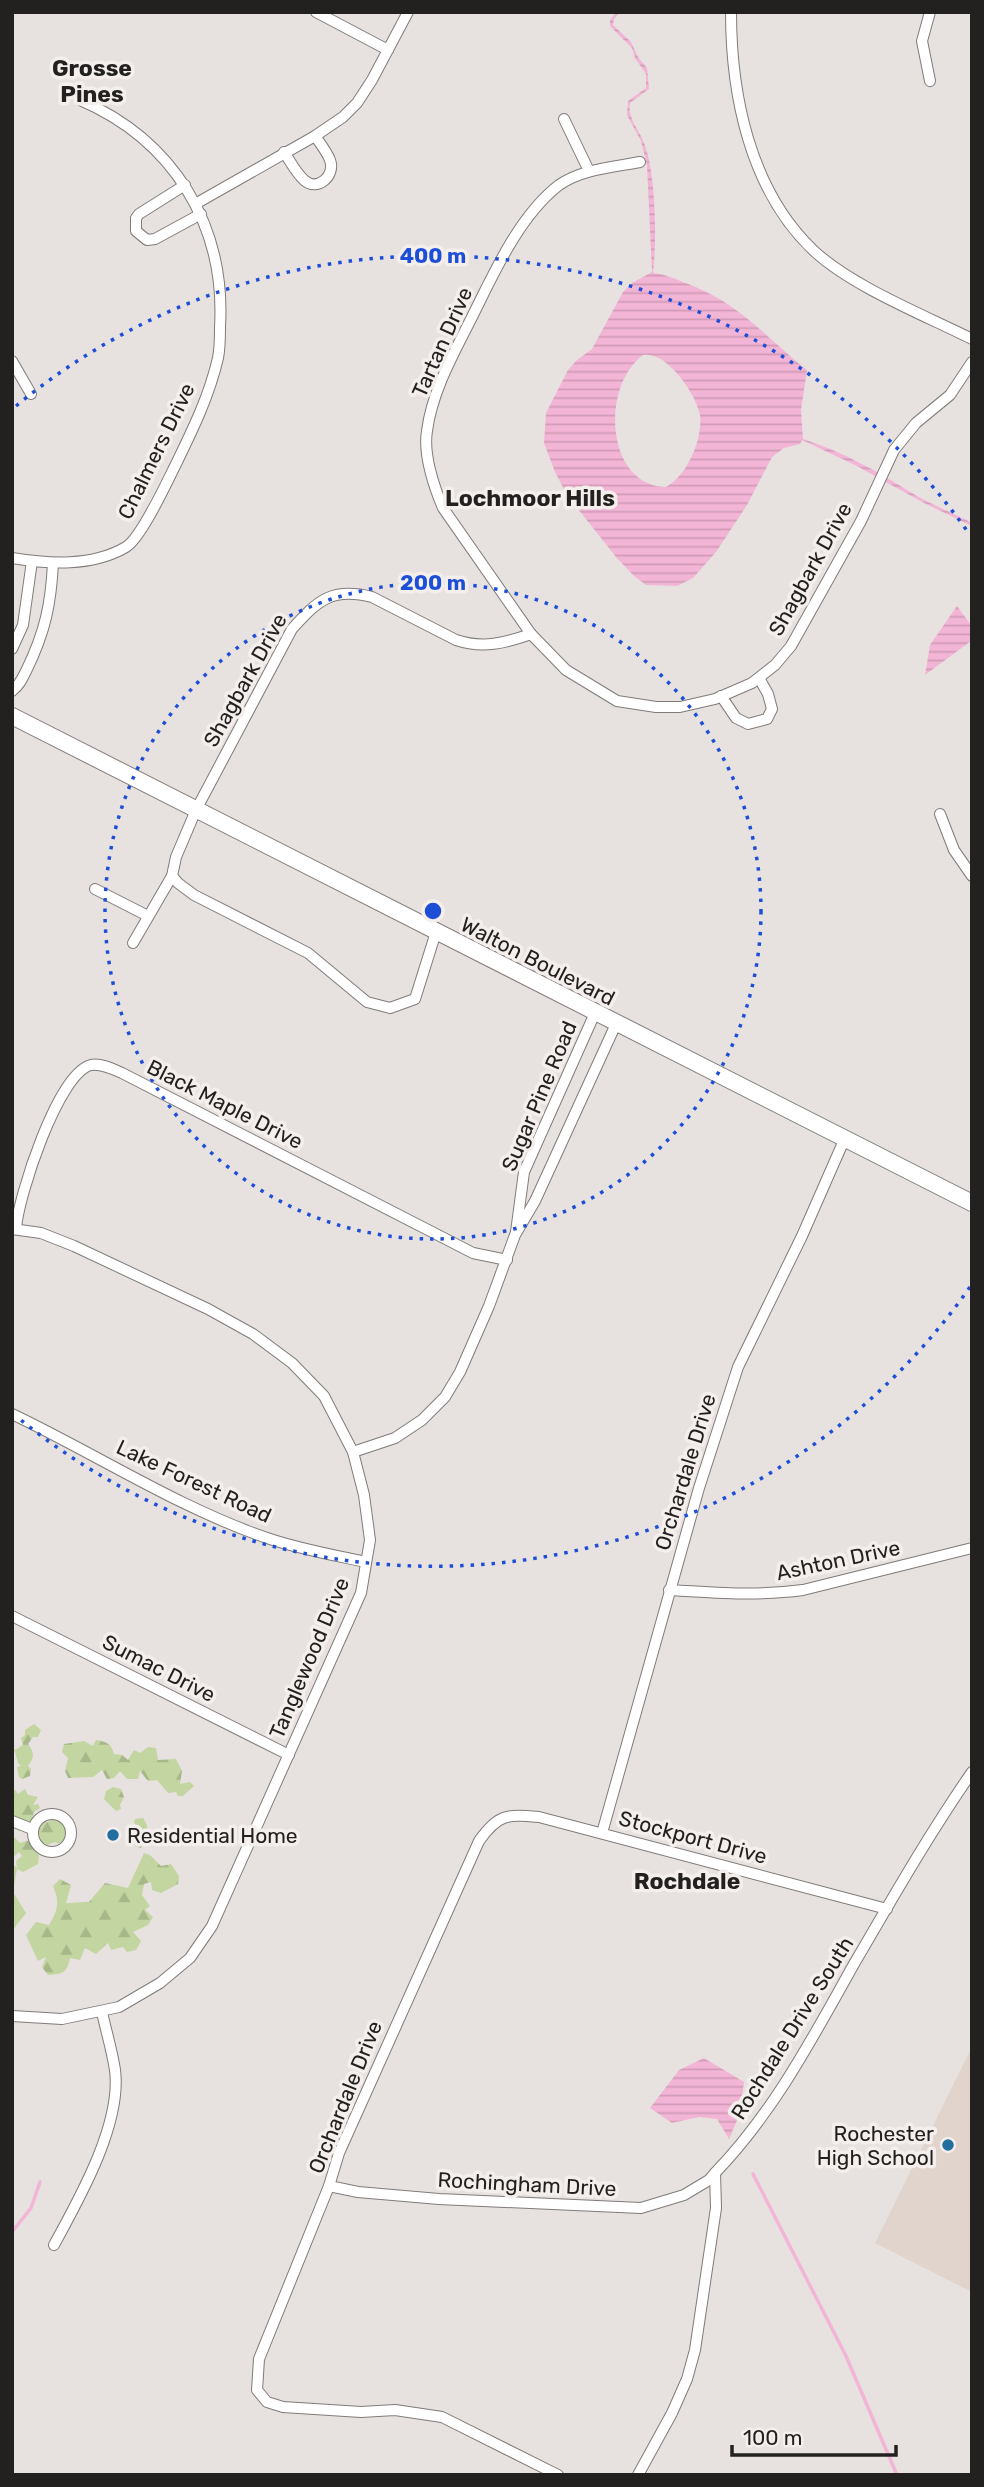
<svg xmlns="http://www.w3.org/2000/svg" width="984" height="2487" viewBox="0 0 984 2487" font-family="Rubik,sans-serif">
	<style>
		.built { fill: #e0d4cc }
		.forest { fill: url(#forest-firs) }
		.water { fill: url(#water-rules); fill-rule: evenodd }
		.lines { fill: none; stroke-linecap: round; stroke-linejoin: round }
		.stream { stroke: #f3b5d6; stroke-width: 3.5 }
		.street-casing { stroke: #807b79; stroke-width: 12 }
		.secondary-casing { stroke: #807b79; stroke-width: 18 }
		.street { stroke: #fff; stroke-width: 10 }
		.secondary { stroke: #fff; stroke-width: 16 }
		.ring { fill: none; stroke: #1d4ed8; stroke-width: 3.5; stroke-dasharray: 3.5 7 }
		.poi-dot { fill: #226ea1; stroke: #f4efec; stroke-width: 2.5 }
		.labels { text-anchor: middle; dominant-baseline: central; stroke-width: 7; stroke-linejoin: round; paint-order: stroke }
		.street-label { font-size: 21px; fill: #232120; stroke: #f4efec }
		.poi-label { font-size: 21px; fill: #232120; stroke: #f4efec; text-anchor: start }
		.neighbourhood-label { font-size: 23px; font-weight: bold; fill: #232120; stroke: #f4efec }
		.centre { fill: #1d4ed8; stroke: #f4efec; stroke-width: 3.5 }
		.ring-label { font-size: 21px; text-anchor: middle; font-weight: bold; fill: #1d4ed8; stroke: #f4efec; stroke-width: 7; stroke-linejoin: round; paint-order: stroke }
	</style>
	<defs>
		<pattern id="forest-firs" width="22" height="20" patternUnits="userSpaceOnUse" patternTransform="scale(1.75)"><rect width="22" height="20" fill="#c3d5a0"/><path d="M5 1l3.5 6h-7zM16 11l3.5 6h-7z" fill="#a7b78a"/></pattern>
		<pattern id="water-rules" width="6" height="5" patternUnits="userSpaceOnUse" patternTransform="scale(1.75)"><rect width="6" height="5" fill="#f3b5d6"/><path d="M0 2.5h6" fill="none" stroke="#d09bb7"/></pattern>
	</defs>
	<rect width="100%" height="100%" fill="#e7e2df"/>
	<polygon class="built" points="972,2047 972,2292 875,2243"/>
	<g class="forest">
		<path d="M34 1724 41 1730 38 1737H33L28 1744C34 1752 35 1757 28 1766L31 1769 30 1776 22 1779 19 1777 17 1767 21 1766 18 1763 15 1751 12 1753V1747L15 1750 23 1745 21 1738 25 1735V1730Z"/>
		<path d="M96 1740C107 1742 111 1743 114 1754L122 1755 128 1760 134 1750 140 1753 148 1747 156 1748 158 1760 176 1759 182 1771 180 1784 190 1782 194 1786 183 1796H178L176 1792 168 1793 157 1780 148 1781 140 1771 138 1779H127L120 1771 114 1778 107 1779 102 1770 93 1777 68 1778 65 1771 68 1758 62 1752 64 1744 84 1741 93 1746Z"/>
		<polygon points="113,1787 121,1789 124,1797 120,1805 121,1809 116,1811 104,1799 106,1791"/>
		<polygon points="25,1789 28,1795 38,1797 33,1805 38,1804 40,1808 34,1812 32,1822 26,1823 19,1831 12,1826 12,1792 15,1790 18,1794"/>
		<polygon points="51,1818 61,1818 66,1822 68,1835 59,1844 55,1842 47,1845 38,1842 35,1834 43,1823 50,1821"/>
		<path d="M143 1818C149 1826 150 1838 146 1845L142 1843 141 1848 135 1846 128 1833 130 1831 134 1832 138 1827 134 1823 135 1819Z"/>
		<polygon points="12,1835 20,1843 30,1840 39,1856 38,1864 23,1872 17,1869 13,1892 26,1913 12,1931 12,1864 17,1868 16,1861 22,1856 19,1852 12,1858"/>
		<path d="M144 1853 150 1855 161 1866 171 1864 179 1876 178 1884 161 1893 152 1890 151 1882 144 1884 142 1895 150 1906 145 1910 153 1917 148 1925 133 1932 141 1941 136 1950 127 1952 123 1947 111 1950 108 1943 96 1954 85 1948 80 1960 70 1958C67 1973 63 1974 48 1975L42 1967 46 1957 38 1961 26 1935 36 1922 49 1925C58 1910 60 1902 53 1886L60 1879 71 1885 66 1903 89 1902 105 1883 128 1888Z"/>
	</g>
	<g class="water">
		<path d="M616 12H620L614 19 613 25 631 42 638 57 647 68 649 89 630 103C627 118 639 129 644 143 656 173 657 240 653 273 664 274 673 278 683 282 739 302 763 335 807 370L801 410 803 439C841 451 879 472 912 493 931 505 952 512 972 523V526L924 503 855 465 802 440 800 444 784 448 772 457 747 505 716 552 693 578 677 586 646 585 634 576 616 557 567 495 555 472 544 443 546 413 568 370 577 360 592 349 623 292 632 283 652 272 647 165 641 141 627 115 628 101 646 88V74L635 58 632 48 610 26V20ZM643 355C667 351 696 394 700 415 703 439 687 476 666 487 606 486 600 387 643 355Z"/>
		<polygon points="957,606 971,625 971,641 925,675 930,645"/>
		<polygon points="704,2058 744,2082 740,2113 729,2139 717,2119 699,2117 672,2123 650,2108 679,2070"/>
	</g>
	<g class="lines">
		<g class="stream">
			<polyline points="753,2174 846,2356 897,2475"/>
			<polyline points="12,2232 31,2208 40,2182"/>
		</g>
		<defs>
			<g id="street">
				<polyline points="316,12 388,50"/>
				<path d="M731 12C731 95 750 190 813 250 851 286 924 315 972 339"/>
				<polyline points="930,81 922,41 930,12"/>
				<polyline points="564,119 589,171"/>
				<path d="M284 152C290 161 296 173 304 180 317 192 336 176 330 160 327 152 320 143 315 136"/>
				<polyline points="185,185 139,214 136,218 136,231 147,240 155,239 201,214"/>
				<polyline points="197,203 315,136 343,117 357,103 372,80 408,12"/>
				<polyline points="12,361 31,394"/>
				<path d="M12 558C49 564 92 567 126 547 141 538 166 484 175 466 192 431 209 397 218 358 220 348 220 337 220 327 226 225 173 140 80 100"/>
				<path d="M531 634 443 508C434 487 423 454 427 431 432 391 454 353 472 317 494 273 519 216 559 185 582 169 614 167 640 162"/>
				<polyline points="12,649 23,625 32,561"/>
				<path d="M12 691C20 685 23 677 27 669 45 632 51 604 53 563"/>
				<polyline points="721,696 736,718 748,724 767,719 772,709 768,694 759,678"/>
				<polyline points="940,814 954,850 972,876"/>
				<polyline points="95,889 148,916"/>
				<path d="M436 932 415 999 390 1008 367 1002 308 953 194 895 178 883 172 876 176 857 196 810 292 629C318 600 332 587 372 597L456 640C483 649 505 643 531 634L566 670 617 701 656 707H680L715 699 752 683 775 665 791 646 861 521 894 450 916 423 950 395 972 362"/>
				<polyline points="133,943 172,876"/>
				<polyline points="12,1229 41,1233 74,1246 208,1309 253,1334 292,1363 324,1396 353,1452 364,1495 370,1540 361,1593 212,1926 190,1958 160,1983 119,2007 62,2019 12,2016"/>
				<path d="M16 1229C18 1197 58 1073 91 1065 101 1063 113 1069 122 1073L473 1253 507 1260"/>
				<polyline points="516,1232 524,1172 595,1013"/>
				<path d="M12 1414C96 1454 179 1508 267 1538 299 1549 333 1555 366 1562"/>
				<polyline points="353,1452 395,1438 422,1420 445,1397 460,1372 489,1306 515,1235 535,1201 616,1024"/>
				<path d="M669 1590C714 1593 758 1596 803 1590L972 1548"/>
				<polyline points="12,1616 289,1755"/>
				<circle cx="52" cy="1833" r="19"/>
				<polyline points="12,1821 32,1829"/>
				<polyline points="602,1833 699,1488 738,1367 802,1236 845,1138"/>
				<polyline points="329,2186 358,2192 439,2199 641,2208 684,2195 709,2180 715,2173"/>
				<path d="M54 2245C79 2199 122 2124 115 2070 112 2050 106 2031 102 2012"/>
				<path d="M558 2475 442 2417 395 2410 361 2412 283 2407 267 2402 257 2390 259 2359 329 2186 339 2153 479 1841C498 1814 507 1814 539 1817L887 1909"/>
				<path d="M638 2475 672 2413 687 2379 695 2350 716 2208 715 2173C774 2112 813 2037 854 1964 892 1899 929 1834 972 1772"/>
			</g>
			<polyline id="secondary" points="12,716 972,1203"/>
		</defs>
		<use href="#street" class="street-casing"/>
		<use href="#secondary" class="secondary-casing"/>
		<use href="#street" class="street"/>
		<use href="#secondary" class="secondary"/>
	</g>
	<g class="ring">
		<circle cx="433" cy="911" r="328"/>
		<path d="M970 1287A655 655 0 0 1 16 1416M16 406A655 655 0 0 1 970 535"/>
	</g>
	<g class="poi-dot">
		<circle cx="113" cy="1835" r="7"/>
		<circle cx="948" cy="2145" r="7"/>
	</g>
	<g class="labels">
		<g class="street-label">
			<text transform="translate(442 342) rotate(-66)">Tartan Drive</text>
			<text transform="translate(156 451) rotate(-64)">Chalmers Drive</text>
			<text transform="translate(810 569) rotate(-61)">Shagbark Drive</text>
			<text transform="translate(245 680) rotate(-61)">Shagbark Drive</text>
			<text transform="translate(538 961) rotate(27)">Walton Boulevard</text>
			<text transform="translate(539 1096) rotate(-67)">Sugar Pine Road</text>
			<text transform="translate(225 1104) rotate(27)">Black Maple Drive</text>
			<text transform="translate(685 1472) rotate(-73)">Orchardale Drive</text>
			<text transform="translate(194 1481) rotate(25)">Lake Forest Road</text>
			<text transform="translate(838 1560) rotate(-12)">Ashton Drive</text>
			<text transform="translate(309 1658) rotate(-67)">Tanglewood Drive</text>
			<text transform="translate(159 1668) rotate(27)">Sumac Drive</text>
			<text transform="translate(693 1837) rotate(15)">Stockport Drive</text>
			<text transform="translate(792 2028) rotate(-58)">Rochdale Drive South</text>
			<text transform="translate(345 2097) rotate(-68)">Orchardale Drive</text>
			<text transform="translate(527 2184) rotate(3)">Rochingham Drive</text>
		</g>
		<g class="poi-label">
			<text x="127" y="1835">Residential Home</text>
			<text x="934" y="2133" text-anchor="end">Rochester<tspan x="934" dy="24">High School</tspan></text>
		</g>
		<g class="neighbourhood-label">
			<text x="92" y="68">Grosse<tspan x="92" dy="26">Pines</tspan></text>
			<text x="530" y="498">Lochmoor Hills</text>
			<text x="687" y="1881">Rochdale</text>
		</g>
	</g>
	<circle cx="433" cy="911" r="10" class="centre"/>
	<g class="ring-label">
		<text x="433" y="263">400 m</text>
		<text x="433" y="590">200 m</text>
	</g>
	<rect width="984" height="2487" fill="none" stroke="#232120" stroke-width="28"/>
	<path d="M732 2445v10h164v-10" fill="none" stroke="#232120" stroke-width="3.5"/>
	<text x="743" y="2445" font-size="21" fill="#232120" stroke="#f4efec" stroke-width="5" paint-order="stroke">100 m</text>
</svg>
